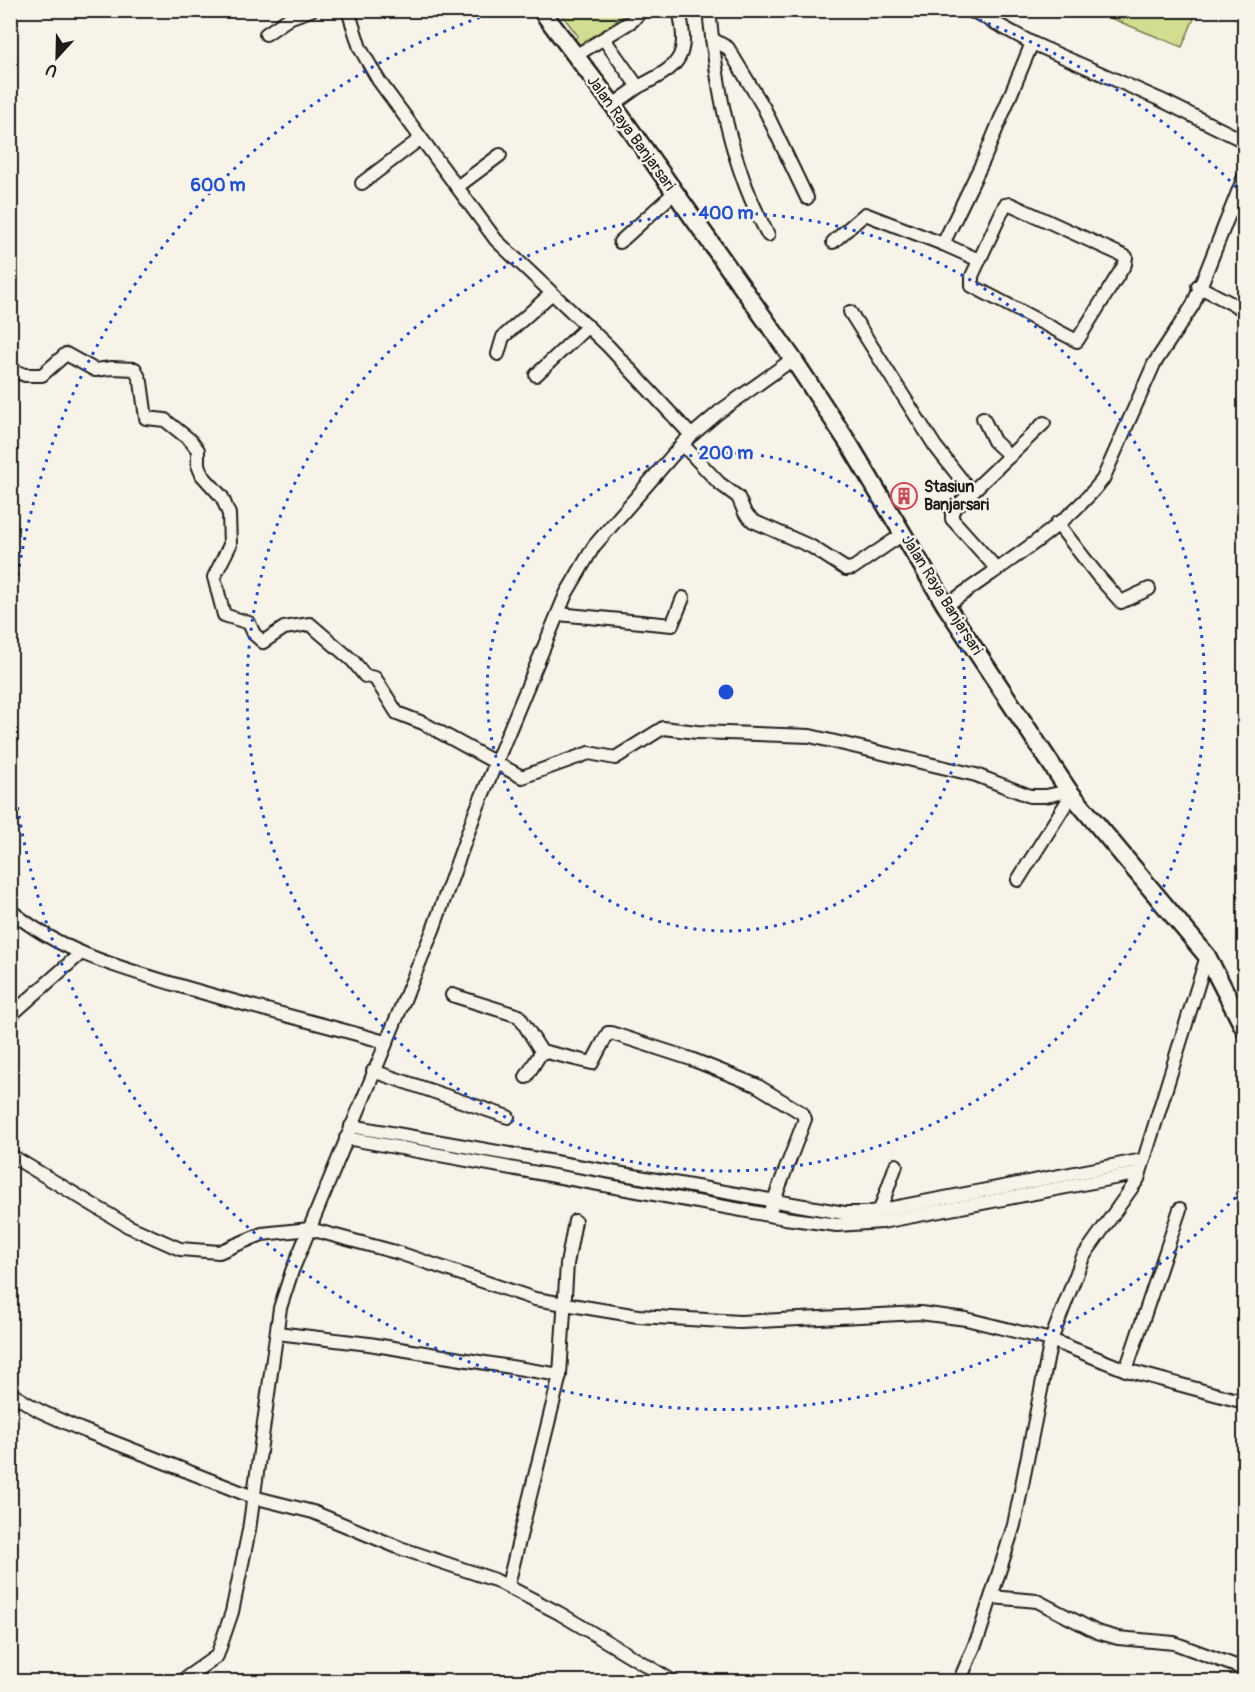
<svg xmlns="http://www.w3.org/2000/svg" width="1255" height="1692" viewBox="0 0 1255 1692" font-family="Pangolin,sans-serif">
	<style>
		.green { fill: #d2dd90; stroke: #777c56; stroke-width: 1.5 }
		.lines { fill: none; stroke-linecap: round; stroke-linejoin: round }
		.minor-casing { stroke: #1c1c1c; stroke-width: 16 }
		.highway-casing { stroke: #1c1c1c; stroke-width: 21 }
		.minor { stroke: #f7f3e8; stroke-width: 12 }
		.highway { stroke: #f7f3e8; stroke-width: 16 }
		.ring { fill: none; stroke: #1d4ed8; stroke-width: 3; stroke-dasharray: 3 6 }
		.labels { text-anchor: middle; dominant-baseline: central; stroke-width: 5; stroke-linejoin: round; paint-order: stroke }
		.street-label { font-size: 16px; fill: #1c1c1c; stroke: #f7f3e8 }
		.poi-label { font-size: 16px; font-weight: bold; fill: #1c1c1c; stroke: #f7f3e8; text-anchor: start }
		.centre { fill: #1d4ed8; stroke: #f7f3e8; stroke-width: 3 }
		.ring-label { font-size: 18px; text-anchor: middle; font-weight: bold; fill: #1d4ed8; stroke: #f7f3e8; stroke-width: 5; stroke-linejoin: round; paint-order: stroke }
	</style>
	<rect width="100%" height="100%" fill="#f7f3e8"/>
	<filter id="ink" filterUnits="userSpaceOnUse"><feTurbulence type="fractalNoise" baseFrequency=".0167" numOctaves="2"/><feDisplacementMap in="SourceGraphic" scale="12" xChannelSelector="R" yChannelSelector="G"/><feConvolveMatrix kernelMatrix="1 2 1 2 8 2 1 2 1" color-interpolation-filters="sRGB"/></filter>
	<g filter="url(#ink)">
		<g class="green">
			<polygon points="559,11 630,11 578,49 572,41 578,36"/>
			<polygon points="1093,11 1197,11 1182,47"/>
		</g>
		<g class="lines">
			<defs>
				<g id="minor">
					<polyline points="348,10 360,48 379,81 496,240 608,346 691,435"/>
					<path d="M709 10C717 90 730 164 768 235"/>
					<polyline points="971,10 1032,43 1161,100 1244,141"/>
					<polyline points="266,34 291,17 311,10"/>
					<polyline points="604,39 638,87 613,105"/>
					<polyline points="712,39 728,48 764,108 807,198"/>
					<polyline points="575,56 632,21 642,10"/>
					<path d="M638 87C679 66 690 59 679 10"/>
					<polyline points="362,183 420,139"/>
					<polyline points="457,187 500,155"/>
					<polygon points="1010,204 1126,257 1125,264 1077,341 972,286 972,276 1005,205"/>
					<polyline points="620,242 674,193"/>
					<polyline points="833,242 865,214 943,244 984,159 1032,43"/>
					<polyline points="943,244 979,260"/>
					<polyline points="1198,286 1244,310"/>
					<polyline points="850,312 935,446 971,492"/>
					<polyline points="498,354 503,337 551,294"/>
					<polyline points="10,369 25,375 42,375 66,354 95,370 112,368 135,369 141,382 146,418 165,420 190,440 198,450 198,465 202,475 222,497 229,514 230,545 214,577 224,615 249,623 254,634 263,642 284,628 310,624 353,661 365,676 375,678 397,713 423,723 522,777 589,753 615,758 663,728 697,732 810,736 976,775 1030,796 1046,796 1069,791"/>
					<polyline points="536,375 588,326"/>
					<polyline points="983,418 994,441 1010,456"/>
					<polyline points="682,444 719,483 738,497 745,513 753,521 812,547 846,569 853,568 903,534"/>
					<polyline points="1057,523 1098,576 1121,602 1149,589"/>
					<polyline points="996,568 952,519 952,511 1044,423"/>
					<path d="M946 606C995 569 1067 527 1103 479L1154 364 1193 305 1244 177"/>
					<polyline points="558,614 672,625 683,598"/>
					<polyline points="1018,880 1072,794"/>
					<path d="M10 910C59 951 117 967 177 985 246 1006 316 1022 385 1042"/>
					<polyline points="452,995 519,1016 541,1051"/>
					<polyline points="10,1016 80,954"/>
					<polyline points="373,1071 508,1117"/>
					<polyline points="526,1077 542,1051 592,1063 608,1033 611,1033 691,1059 756,1085 802,1113 805,1119 771,1208"/>
					<polyline points="351,1126 844,1213 866,1213 1143,1160"/>
					<polyline points="346,1138 785,1218 837,1225 882,1222 1140,1173"/>
					<polyline points="10,1155 128,1226 180,1249 219,1252 262,1234 310,1229 399,1253 535,1299 638,1316 740,1322 920,1313 966,1319 1051,1340 1126,1370 1244,1402"/>
					<polyline points="880,1210 896,1165"/>
					<polyline points="277,1333 369,1344 560,1375"/>
					<polyline points="1126,1370 1180,1209"/>
					<polyline points="10,1393 40,1411 80,1429 253,1497 313,1512 400,1548 495,1580 559,1613 674,1682"/>
					<polyline points="508,1585 560,1375 567,1264 575,1221"/>
					<polyline points="992,1597 1037,1601 1097,1632 1118,1638 1174,1643 1244,1669"/>
					<polyline points="180,1682 217,1656 232,1612 249,1530 280,1308 292,1271 433,930 475,813 566,594 594,546 685,441 719,412 793,359"/>
					<polyline points="959,1682 979,1635 1014,1525 1051,1340 1083,1257 1138,1179 1207,956"/>
				</g>
				<polyline id="highway" points="541,10 613,105 793,359 851,447 946,606 1069,791 1207,956 1244,1028"/>
			</defs>
			<use href="#minor" class="minor-casing"/>
			<use href="#highway" class="highway-casing"/>
			<use href="#minor" class="minor"/>
			<use href="#highway" class="highway"/>
		</g>
	</g>
	<g class="ring">
		<circle cx="726" cy="692" r="239"/>
		<circle cx="726" cy="692" r="479"/>
		<path d="M1242 1191A718 718 0 0 1 11 755M11 629A718 718 0 0 1 498 11M954 11A718 718 0 0 1 1242 193"/>
	</g>
	<defs>
		<symbol id="building-ring" viewBox="-11 -11 22 22"><circle r="9.5" fill="#f7f3e8" stroke="#d1495b" stroke-width="1.5"/><path d="M-4-6H4V6H1V3H-1V6H-4ZM-2.5-4.3h1.7v1.8h-1.7ZM.8-4.3h1.7v1.8H.8ZM-2.5-1h1.7V.8h-1.7ZM.8-1h1.7V.8H.8Z" fill="#d1495b"/></symbol>
	</defs>
	<g fill-rule="evenodd">
		<use href="#building-ring" x="889" y="481" width="30" height="30"/>
	</g>
	<g class="labels">
		<g class="street-label">
			<text transform="translate(631 133) rotate(54)">Jalan Raya Banjarsari</text>
			<text transform="translate(942 595) rotate(58)">Jalan Raya Banjarsari</text>
		</g>
		<g class="poi-label">
			<text x="924" y="487">Stasiun<tspan x="924" dy="18">Banjarsari</tspan></text>
		</g>
	</g>
	<circle cx="726" cy="692" r="9" class="centre"/>
	<g class="ring-label">
		<text x="218" y="191">600 m</text>
		<text x="726" y="219">400 m</text>
		<text x="726" y="459">200 m</text>
	</g>
	<rect width="1255" height="1692" fill="none" stroke="#f7f3e8" stroke-width="36"/>
	<rect x="18" y="18" width="1219" height="1656" fill="none" stroke="#1c1c1c" stroke-width="2" filter="url(#ink)"/>
	<g transform="translate(57 57) rotate(202)" stroke="#f7f3e8" stroke-width="4.5" paint-order="stroke">
	<path d="M0-4.5L10 22L0 15L-10 22Z" fill="#1c1c1c"/>
	<text y="-9" font-size="16" font-weight="bold" text-anchor="middle" fill="#1c1c1c">U</text>
	</g>
</svg>
